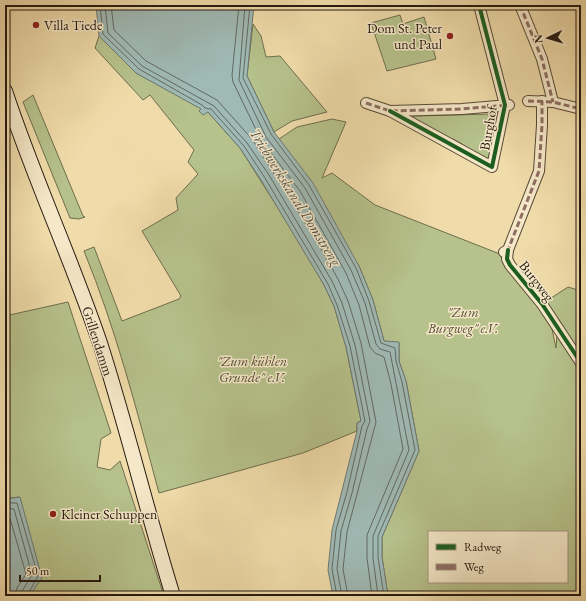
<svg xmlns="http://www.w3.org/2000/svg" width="586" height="601" viewBox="0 0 586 601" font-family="'EB Garamond',serif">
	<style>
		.green { fill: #b6c18b; stroke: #6e6d4e; fill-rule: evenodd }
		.water { fill: #9fb9b4; stroke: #6e7972 }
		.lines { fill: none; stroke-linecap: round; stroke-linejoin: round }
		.shore { stroke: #626962; stroke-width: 1 }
		.minor-casing { stroke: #584a36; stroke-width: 12 }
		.secondary-casing { stroke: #251910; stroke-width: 16 }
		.minor { stroke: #f5e8c8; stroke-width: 10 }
		.secondary { stroke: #f5e8c8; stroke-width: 14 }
		.quiet { stroke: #8d6e63; stroke-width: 3; stroke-dasharray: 6 3; stroke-linecap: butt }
		.cycleway-casing { stroke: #f5e8c8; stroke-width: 6 }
		.cycleway { stroke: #1b5e20; stroke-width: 4 }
		.poi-dot { fill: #8f2418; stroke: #f5e8c8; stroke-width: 1.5 }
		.labels { text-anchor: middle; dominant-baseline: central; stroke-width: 3; stroke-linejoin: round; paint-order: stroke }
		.poi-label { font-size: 14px; fill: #251910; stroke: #f5e8c8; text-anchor: start }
		.street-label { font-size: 14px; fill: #251910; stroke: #f5e8c8 }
		.park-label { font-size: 14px; font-style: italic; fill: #504b35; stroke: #f5e8c8 }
		.water-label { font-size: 15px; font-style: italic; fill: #505149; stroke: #f5e8c8 }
	</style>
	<rect width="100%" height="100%" fill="#f0dcaa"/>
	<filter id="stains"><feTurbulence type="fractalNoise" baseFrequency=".005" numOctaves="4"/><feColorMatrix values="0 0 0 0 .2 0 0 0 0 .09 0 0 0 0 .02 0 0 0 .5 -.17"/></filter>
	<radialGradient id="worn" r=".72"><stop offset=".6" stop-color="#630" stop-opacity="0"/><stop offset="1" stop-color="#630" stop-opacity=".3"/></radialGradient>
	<g class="green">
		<polygon points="400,15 403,24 424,17 436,59 387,71 371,23"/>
		<polygon points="253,24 261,36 266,57 280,56 327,112 292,121 274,132 247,76"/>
		<path d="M99 36 136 73 208 112 240 148 300 243 324 285 334 306 346 347 361 421 357 423V431L303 453 159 493C137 411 116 329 84 251L94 247 122 321 179 299 181 296 142 231 178 210 176 198 198 174 188 162 194 150 150 95 143 100 95 48Z"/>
		<polygon points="33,95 83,216 85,217 79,219 70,218 23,102"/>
		<polygon points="493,114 497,117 498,120 489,119 484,144 492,146 489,160 461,147 462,144 453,139 450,142 419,121 417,124 412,119 414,116"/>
		<path d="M332 119 346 122 322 178 332 173 375 205 500 254 507 267 551 324 556 348 558 322 545 302 568 287 581 291V596H388L382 557V537L419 451 406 381 399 361V343L384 341 373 300 359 266 279 139 297 127ZM429 532H567V582H429Z"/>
		<polygon points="68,302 111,433 101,439 97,467 110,470 120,461 164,596 5,596 5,594 30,595 19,497 5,499 5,316"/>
	</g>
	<g class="water">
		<polygon points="96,5 254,5 247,76 274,132 313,183 359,266 373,300 384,341 399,342 399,361 406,381 419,451 382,537 382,557 388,596 333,596 328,570 332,530 357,431 357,423 361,421 346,347 334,306 324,285 261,180 240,148 208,112 203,115 199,111 201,109 136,73 99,36"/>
		<polygon points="20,497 42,578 30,595 5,594 5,499"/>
	</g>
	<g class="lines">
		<g class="shore">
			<polyline points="100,5 103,34 139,69 202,105 205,108 211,109 244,146 265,178 328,284 337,305 350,346 365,421 362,426 347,492 336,530 332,569 337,596"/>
			<polyline points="105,5 108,33 142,66 214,106 247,143 269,175 332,281 342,303 355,345 370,421 367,429 352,493 341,531 337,569 342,596"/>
			<polyline points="111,5 114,30 146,61 217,100 252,139 313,235 338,279 348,301 361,343 376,422 347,532 343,569 348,596"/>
			<polyline points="239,5 232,75 233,82 261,140 300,191 346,273 359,305 370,347 375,353 384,357 391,384 403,449 367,535 367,558 372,596"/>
			<polyline points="245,5 239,80 266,137 305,188 351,270 365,303 376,344 380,349 390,352 409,450 373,536 373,558 378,596"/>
			<polyline points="250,5 243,78 271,134 309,185 356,268 369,301 381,343 395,348 396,361 402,382 415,450 378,536 378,557 384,596"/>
			<polyline points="5,503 17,503 38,576 27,596"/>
			<polyline points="5,508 14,509 32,575 22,591 21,596"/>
			<polyline points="5,514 9,515 26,574 17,588 15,596"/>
		</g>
		<defs>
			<g id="minor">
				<polyline points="520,5 542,59 553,102"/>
				<polyline points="528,101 553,102 581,109"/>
				<polyline points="366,103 390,111 462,109 509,105"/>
				<polyline points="390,111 492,167 505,105 479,5"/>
				<polyline points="508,250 507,259 510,265 542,304 581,363"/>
				<polyline points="504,252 508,250 539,171 542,125 542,101"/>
			</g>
			<path id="secondary" d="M5 91C33 176 71 258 100 343 127 427 147 512 173 596"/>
		</defs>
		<use href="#minor" class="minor-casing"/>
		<use href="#secondary" class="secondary-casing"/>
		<use href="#minor" class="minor"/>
		<use href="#secondary" class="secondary"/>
		<g class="quiet">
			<polyline points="520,5 542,59 553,102"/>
			<polyline points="528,101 553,102 581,109"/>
			<polyline points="366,103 390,111 462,109 507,105"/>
			<polyline points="506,251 508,250 539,171 542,125 542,101"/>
		</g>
		<defs>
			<g id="cycleway">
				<polyline points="390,111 492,167 505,105 479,5"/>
				<polyline points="508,250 507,259 510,265 542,304 581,363"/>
			</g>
		</defs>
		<use href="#cycleway" class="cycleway-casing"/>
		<use href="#cycleway" class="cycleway"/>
	</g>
	<g class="poi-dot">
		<circle cx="36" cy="25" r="4"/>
		<circle cx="450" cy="36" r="4"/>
		<circle cx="53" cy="514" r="4"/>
	</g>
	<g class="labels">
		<g class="poi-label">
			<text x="44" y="25">Villa Tiede</text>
			<text x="442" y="28" text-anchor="end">Dom St. Peter<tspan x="442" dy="16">und Paul</tspan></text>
			<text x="61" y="514">Kleiner Schuppen</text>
		</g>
		<g class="street-label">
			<text transform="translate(488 128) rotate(-80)">Burghof</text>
			<text transform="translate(537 281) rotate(52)">Burgweg</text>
			<text transform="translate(98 341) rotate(72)">Grillendamm</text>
		</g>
		<g class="park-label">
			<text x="463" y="312">"Zum<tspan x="463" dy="16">Burgweg" e.V.</tspan></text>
			<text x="252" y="361">"Zum kühlen<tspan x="252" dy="16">Grunde" e.V.</tspan></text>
		</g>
		<g class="water-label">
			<text transform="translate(296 197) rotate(58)">Triebwerkskanal Domstreng</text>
		</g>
	</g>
	<rect width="586" height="601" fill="none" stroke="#f0dcaa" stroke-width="20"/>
	<rect x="6" y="6" width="574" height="589" fill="none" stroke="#251910" stroke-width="2"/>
	<rect x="10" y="10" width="566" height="581" fill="none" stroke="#251910"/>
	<rect x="428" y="531" width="140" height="52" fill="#f5e8c8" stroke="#a2957e"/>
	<rect x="436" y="544" width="20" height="6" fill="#1b5e20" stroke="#a2957e"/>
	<text x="464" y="551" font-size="12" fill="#251910">Radweg</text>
	<rect x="436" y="564" width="20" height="6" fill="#8d6e63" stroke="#a2957e"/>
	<text x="464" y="571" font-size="12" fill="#251910">Weg</text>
	<g transform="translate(548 38) rotate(265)" stroke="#f5e8c8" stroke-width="3" paint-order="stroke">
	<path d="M0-3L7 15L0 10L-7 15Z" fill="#251910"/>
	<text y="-6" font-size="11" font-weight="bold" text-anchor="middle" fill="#251910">N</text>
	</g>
	<path d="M20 575v6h80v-6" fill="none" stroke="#251910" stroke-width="2"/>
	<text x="26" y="575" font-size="12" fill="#251910" stroke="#f5e8c8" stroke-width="3" paint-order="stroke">50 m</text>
	<rect width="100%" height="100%" filter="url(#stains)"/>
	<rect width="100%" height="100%" fill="url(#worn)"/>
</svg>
